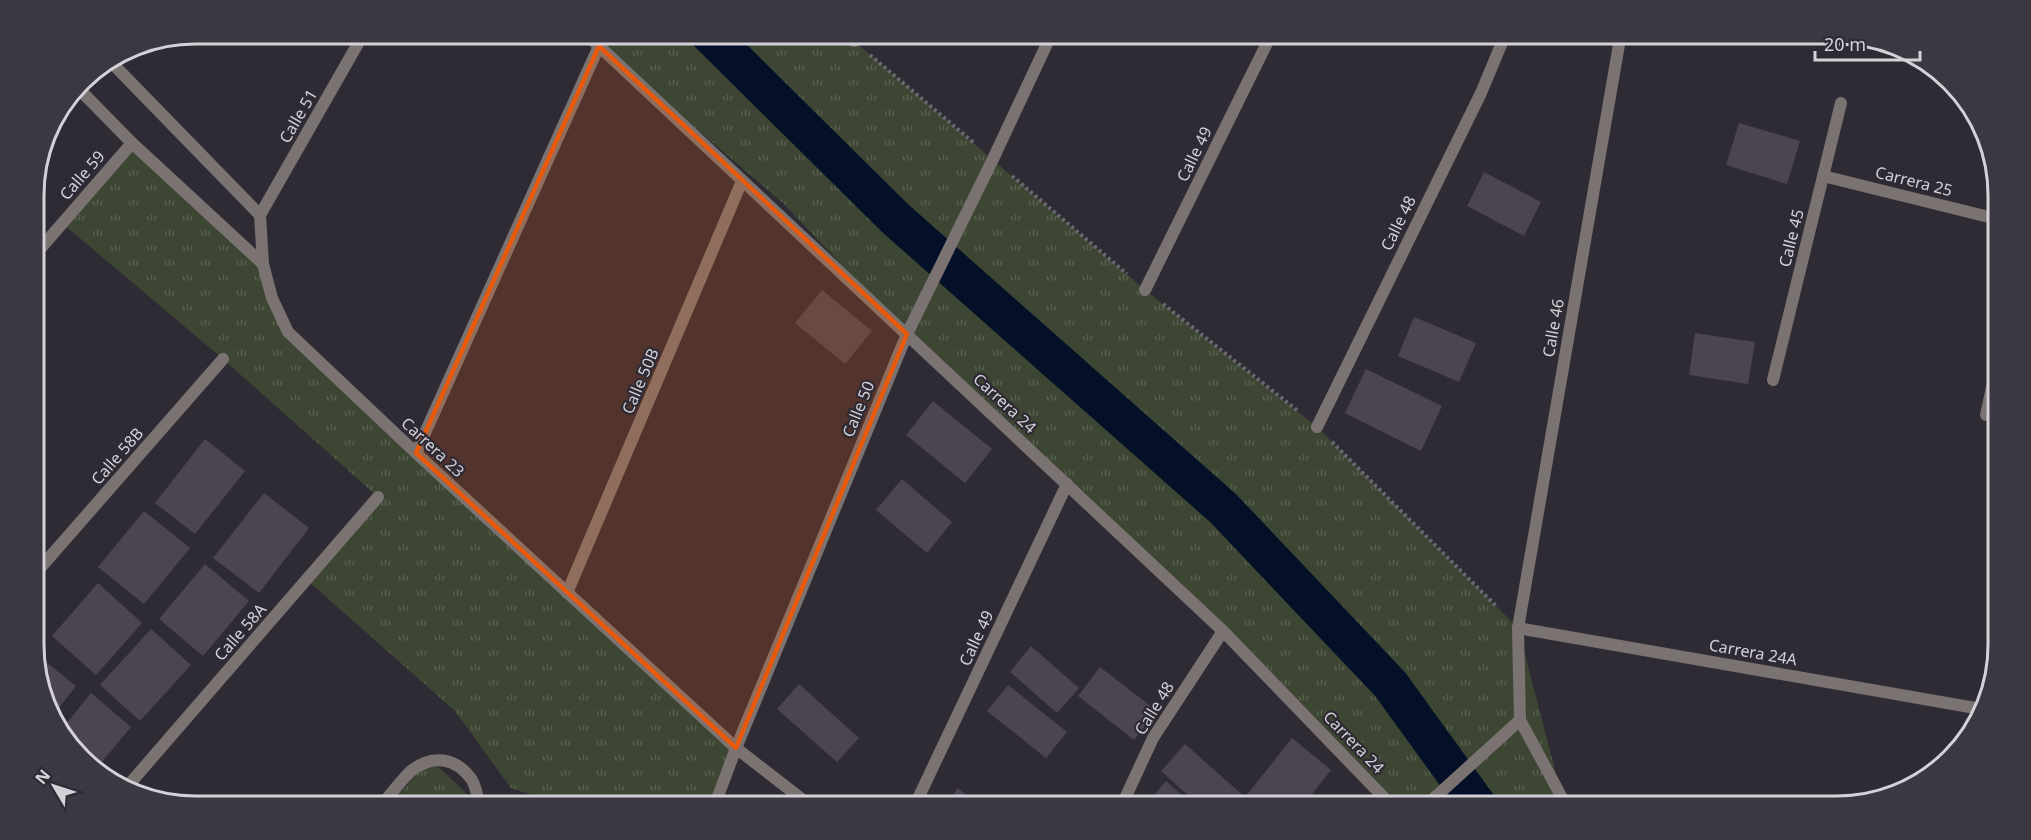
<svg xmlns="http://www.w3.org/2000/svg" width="2031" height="840" viewBox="0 0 2031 840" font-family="'Noto Sans',sans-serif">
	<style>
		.park { fill: url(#park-tufts) }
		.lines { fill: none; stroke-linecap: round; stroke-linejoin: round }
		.canal { stroke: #031028; stroke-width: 38 }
		.building { fill: #4a4551 }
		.path { stroke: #6a6770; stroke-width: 4; stroke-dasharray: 3 3; stroke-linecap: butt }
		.minor { stroke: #7a7372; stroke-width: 12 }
		.tertiary { stroke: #7a7372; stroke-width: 12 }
		.marked { fill: #e8590c; fill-opacity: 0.2; stroke: #e8590c; stroke-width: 4.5; stroke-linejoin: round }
		.labels { text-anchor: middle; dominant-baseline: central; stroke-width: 4.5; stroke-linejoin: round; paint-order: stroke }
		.street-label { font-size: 16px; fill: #d4d1d8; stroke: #2f2b35 }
		.rim { fill: none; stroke: #d4d1d8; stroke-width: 3 }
	</style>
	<defs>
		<pattern id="park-tufts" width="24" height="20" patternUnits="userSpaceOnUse" patternTransform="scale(1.5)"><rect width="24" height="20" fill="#3c4632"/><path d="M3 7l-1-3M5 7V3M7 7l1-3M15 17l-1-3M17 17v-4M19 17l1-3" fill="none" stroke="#57604f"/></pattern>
	</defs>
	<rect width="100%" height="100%" fill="#2f2b35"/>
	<g class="park">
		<polygon points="585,33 845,33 1145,290 1317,427 1518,628 1561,793 1567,807 1393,807 1223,631 907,334 784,204"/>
		<polygon points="132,143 263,264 288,332 736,748 714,807 567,807 511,788 455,711 307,580 378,497 223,359 62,223"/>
		<polygon points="430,759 479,805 479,807 388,807"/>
	</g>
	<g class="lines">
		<polyline class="canal" points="708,33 896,219 1223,508 1390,684 1479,807"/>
	</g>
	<g class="building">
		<polygon points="1739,123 1800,141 1787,184 1726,165"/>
		<polygon points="1484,172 1541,202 1524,236 1467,206"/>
		<polygon points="822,290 872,331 845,364 795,323"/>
		<polygon points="1414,317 1476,343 1459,382 1398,356"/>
		<polygon points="1695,333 1755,342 1748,384 1689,375"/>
		<polygon points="1366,369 1442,406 1421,451 1345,413"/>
		<polygon points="933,401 992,449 965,483 906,435"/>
		<polygon points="205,439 245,471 195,534 155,503"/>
		<polygon points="902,479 952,522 927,553 876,510"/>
		<polygon points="264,493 309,528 259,593 213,558"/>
		<polygon points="144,511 190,548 144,604 98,567"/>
		<polygon points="205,564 249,601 203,656 159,619"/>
		<polygon points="98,583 142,623 96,675 52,636"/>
		<polygon points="151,629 191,665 140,721 100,685"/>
		<polygon points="1031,646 1079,688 1057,713 1010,672"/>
		<polygon points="36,654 76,686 54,714 36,677"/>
		<polygon points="1100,667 1157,711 1134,740 1078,696"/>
		<polygon points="799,684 859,738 837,762 777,709"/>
		<polygon points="1008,685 1067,732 1046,758 987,711"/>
		<polygon points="91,693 131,727 97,768 73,752 62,729"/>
		<polygon points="1292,738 1331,770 1302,807 1260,807 1246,796"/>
		<polygon points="1185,744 1246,798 1239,807 1201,807 1161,771"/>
		<polygon points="1166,781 1195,807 1144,807"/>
		<polygon points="958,788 981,807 943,807"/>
	</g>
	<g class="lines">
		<g class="path">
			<polyline points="870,55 974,143"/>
			<polyline points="1012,176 1127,274"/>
			<polyline points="1163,304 1298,411"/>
			<polyline points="1332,442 1497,607"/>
		</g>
		<g class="minor">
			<polyline points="585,33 1223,631 1393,807"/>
			<polyline points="854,41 857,33"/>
			<polyline points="109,60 260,215"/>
			<polyline points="77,87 132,143 263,264"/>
			<polyline points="1823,176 1997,219"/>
			<polyline points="34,256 132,143"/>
			<polyline points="1145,290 1272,33"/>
			<polyline points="1773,380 1841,103"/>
			<polyline points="1986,415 1997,364"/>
			<polyline points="1317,427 1481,93 1506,33"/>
			<polyline points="416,453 599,46"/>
			<polyline points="35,574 223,359"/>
			<polyline points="567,593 742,181"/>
			<polyline points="1518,628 1981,709"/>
			<polyline points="126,788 378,497"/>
			<path d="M380 807C390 796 400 781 411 771 432 754 456 757 472 780 476 787 478 799 479 807"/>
			<polyline points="812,807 736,748 907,334 993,159 1052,33"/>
			<polyline points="914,807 1067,484"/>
			<polyline points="1121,807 1153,738 1223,631"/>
			<polyline points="1428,807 1432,800 1520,720"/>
			<polyline points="1567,807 1520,720 1518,628 1621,33"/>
		</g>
		<polyline class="tertiary" points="364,33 260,215 263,264 272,298 288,332 416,453 736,748 714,807"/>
	</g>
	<path class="marked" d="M599 46 907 334 736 748 416 453Z"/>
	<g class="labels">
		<g class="street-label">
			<text transform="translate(298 116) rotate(-60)">Calle 51</text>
			<text transform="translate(1194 154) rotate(-64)">Calle 49</text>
			<text transform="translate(82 175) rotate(-49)">Calle 59</text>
			<text transform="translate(1914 181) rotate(14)">Carrera 25</text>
			<text transform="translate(1398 223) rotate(-64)">Calle 48</text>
			<text transform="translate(1791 238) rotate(-76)">Calle 45</text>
			<text transform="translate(1553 328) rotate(-80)">Calle 46</text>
			<text transform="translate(640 381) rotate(-67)">Calle 50B</text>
			<text transform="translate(1005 403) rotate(43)">Carrera 24</text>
			<text transform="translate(858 409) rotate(-68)">Calle 50</text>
			<text transform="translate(433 447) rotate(43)">Carrera 23</text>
			<text transform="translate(117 456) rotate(-49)">Calle 58B</text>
			<text transform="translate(240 632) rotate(-49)">Calle 58A</text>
			<text transform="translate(976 638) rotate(-65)">Calle 49</text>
			<text transform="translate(1753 652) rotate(10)">Carrera 24A</text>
			<text transform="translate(1154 708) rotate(-58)">Calle 48</text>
			<text transform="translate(1354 742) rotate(46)">Carrera 24</text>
		</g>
	</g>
	<path d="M0 0H2031V840H0ZM195 44H1837A151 151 0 0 1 1988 195V645A151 151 0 0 1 1837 796H195A151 151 0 0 1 44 645V195A151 151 0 0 1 195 44Z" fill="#3c3842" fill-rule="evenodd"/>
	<path class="rim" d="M195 44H1837A151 151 0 0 1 1988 195V645A151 151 0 0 1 1837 796H195A151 151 0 0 1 44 645V195A151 151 0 0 1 195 44Z"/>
	<g transform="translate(54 786) rotate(309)" stroke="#2f2b35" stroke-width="4.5" paint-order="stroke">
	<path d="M0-4.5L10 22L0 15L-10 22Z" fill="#d4d1d8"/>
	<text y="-9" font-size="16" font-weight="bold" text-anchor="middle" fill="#d4d1d8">N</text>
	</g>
	<path d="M1815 51v9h105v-9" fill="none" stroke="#d4d1d8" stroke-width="3"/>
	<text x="1824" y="51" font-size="18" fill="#d4d1d8" stroke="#2f2b35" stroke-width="4.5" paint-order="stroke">20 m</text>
</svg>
